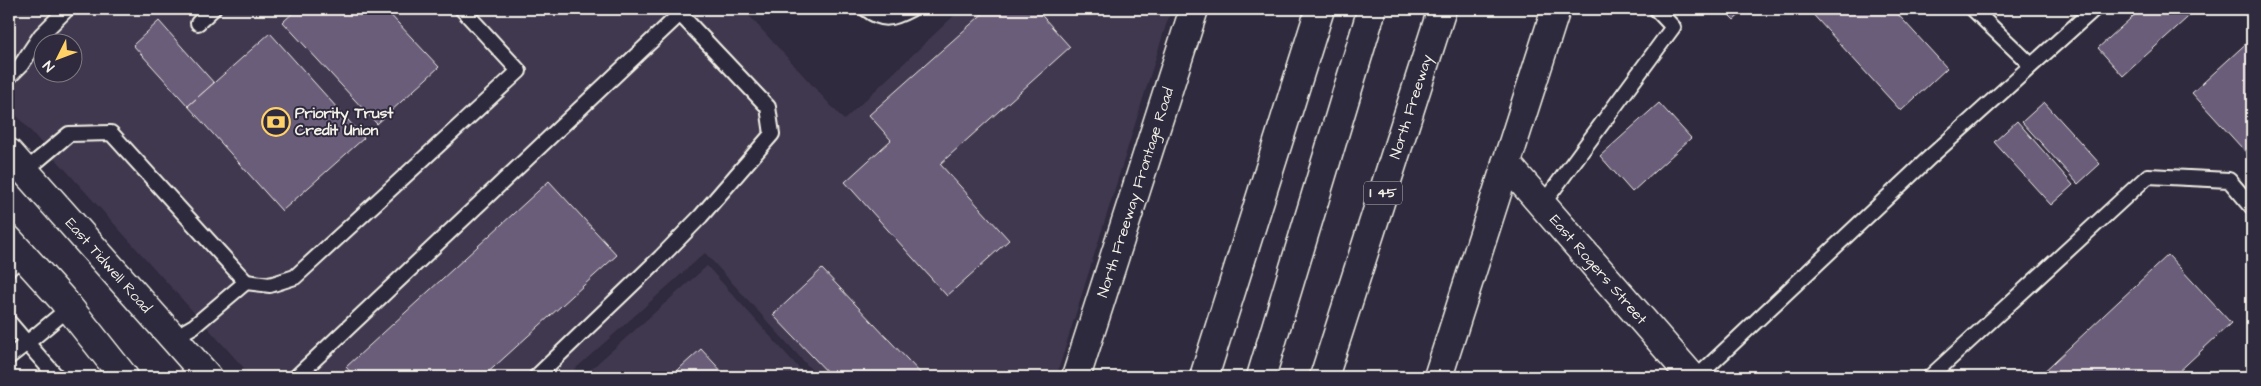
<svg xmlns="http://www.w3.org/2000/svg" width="2261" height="386" viewBox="0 0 2261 386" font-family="'Architects Daughter',sans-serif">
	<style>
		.built { fill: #41394f; fill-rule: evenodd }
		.building { fill: #6a5d7a; stroke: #f4f1e8 }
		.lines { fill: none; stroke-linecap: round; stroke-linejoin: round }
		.service-casing { stroke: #f4f1e8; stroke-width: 18 }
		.minor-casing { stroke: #f4f1e8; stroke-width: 31 }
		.secondary-casing { stroke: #f4f1e8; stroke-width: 31 }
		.motorway-casing { stroke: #f4f1e8; stroke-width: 31 }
		.service { stroke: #2f2a3d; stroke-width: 14 }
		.minor { stroke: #2f2a3d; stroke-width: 28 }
		.secondary { stroke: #2f2a3d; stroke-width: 28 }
		.motorway { stroke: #2f2a3d; stroke-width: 28 }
		.labels { text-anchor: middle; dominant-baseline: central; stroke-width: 4; stroke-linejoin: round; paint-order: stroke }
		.shield { fill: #2f2a3d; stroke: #b9b5b5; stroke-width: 1 }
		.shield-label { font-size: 14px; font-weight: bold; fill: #f4f1e8 }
		.street-label { font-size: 15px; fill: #f4f1e8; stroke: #2f2a3d }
		.poi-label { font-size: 15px; font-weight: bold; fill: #f4f1e8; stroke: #2f2a3d; text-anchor: start }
	</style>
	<rect width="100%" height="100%" fill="#2f2a3d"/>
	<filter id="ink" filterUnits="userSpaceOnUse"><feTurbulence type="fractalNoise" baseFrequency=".02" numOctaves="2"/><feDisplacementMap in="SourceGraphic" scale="10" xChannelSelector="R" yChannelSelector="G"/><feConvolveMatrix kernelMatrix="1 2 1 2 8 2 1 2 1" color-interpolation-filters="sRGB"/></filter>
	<g filter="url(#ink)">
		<g class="built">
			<path d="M9 9H743L844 120 961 9H1171L1056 377H818L705 253 566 377H252L9 107ZM42 42H72V72H42Z"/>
			<polygon points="707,266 807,377 582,377"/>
		</g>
		<g class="building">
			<polygon points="297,9 385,9 439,67 377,124 283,22"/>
			<polygon points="988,9 1036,9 1070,47 940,164 1009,240 947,296 845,182 891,140 869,115"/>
			<polygon points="1723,9 1746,9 1734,20"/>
			<polygon points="1808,9 1893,9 1947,68 1901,111"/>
			<polygon points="2141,9 2197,9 2123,76 2098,48"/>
			<polygon points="159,21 214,83 188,106 133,45"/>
			<polygon points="270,33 364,138 282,211 188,106"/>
			<polygon points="2252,38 2252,159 2192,93"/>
			<polygon points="2044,102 2100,164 2078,184 2022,122"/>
			<polygon points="1659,103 1691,138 1632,192 1600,156"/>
			<polygon points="2017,121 2073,185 2051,205 1994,142"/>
			<polygon points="549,181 617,255 483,377 355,377 346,367"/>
			<polygon points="2168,255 2231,323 2173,377 2038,377"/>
			<polygon points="822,269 924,377 832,377 773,315"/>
			<polygon points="701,349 727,377 670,377"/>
		</g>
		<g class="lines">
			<defs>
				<g id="service">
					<path d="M866 9C883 22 892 19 911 9"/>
					<polyline points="1973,9 2031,65"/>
					<polyline points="198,23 213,9"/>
					<polyline points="9,77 21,65 41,35 67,9"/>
					<polyline points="25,171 69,134 111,133 246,282 194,326 173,338"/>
					<polyline points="1542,205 1673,27 1656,9"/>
					<polyline points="9,269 23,255"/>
					<polyline points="246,282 270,285 295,277 519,71 462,9"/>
					<polyline points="9,322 27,343 69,308"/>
					<polyline points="9,357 27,343 57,377"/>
					<polyline points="296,377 680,14 768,107 772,134 701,216 661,257 536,377"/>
					<polyline points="1697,377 1929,158 2094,9"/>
					<polyline points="1930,377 2148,176 2229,180 2252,207"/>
				</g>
				<g id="minor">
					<path id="s1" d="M1506 163 1692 377"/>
				</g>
				<g id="secondary">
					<path id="s2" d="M9 153 208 377"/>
					<polyline points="9,240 63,300 124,377"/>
					<path id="s3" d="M1076 377 1194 9"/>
					<polyline points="1438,377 1556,9"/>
				</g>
				<g id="motorway">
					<polyline points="1204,377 1320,9"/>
					<polyline points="1261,377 1372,9"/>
					<path id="s4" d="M1324 377 1442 9"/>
				</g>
			</defs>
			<use href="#service" class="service-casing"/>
			<use href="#minor" class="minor-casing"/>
			<use href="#secondary" class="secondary-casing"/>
			<use href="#motorway" class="motorway-casing"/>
			<use href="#service" class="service"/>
			<use href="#minor" class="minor"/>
			<use href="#secondary" class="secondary"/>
			<use href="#motorway" class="motorway"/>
		</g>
	</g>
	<defs>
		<symbol id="bank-ring" viewBox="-11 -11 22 22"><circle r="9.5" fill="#2f2a3d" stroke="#ffd166" stroke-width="1.5"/><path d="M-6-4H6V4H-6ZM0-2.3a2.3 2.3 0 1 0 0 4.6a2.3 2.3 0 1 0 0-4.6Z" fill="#ffd166"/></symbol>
	</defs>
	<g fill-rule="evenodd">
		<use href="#bank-ring" x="260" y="106" width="32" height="32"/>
	</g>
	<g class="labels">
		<rect class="shield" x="1364" y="181.5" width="38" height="23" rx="4"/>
		<g class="shield-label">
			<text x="1383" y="193">I 45</text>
		</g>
		<g class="street-label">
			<text stroke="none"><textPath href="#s4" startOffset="284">North Freeway</textPath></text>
			<text stroke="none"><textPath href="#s3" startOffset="194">North Freeway Frontage Road</textPath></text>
			<text stroke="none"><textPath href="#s2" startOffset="150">East Tidwell Road</textPath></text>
			<text stroke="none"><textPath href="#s1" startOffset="141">East Rogers Street</textPath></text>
		</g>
		<g class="poi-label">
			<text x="295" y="113">Priority Trust<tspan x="295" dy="17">Credit Union</tspan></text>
		</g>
	</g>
	<rect width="2261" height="386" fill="none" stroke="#2f2a3d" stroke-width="30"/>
	<rect x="15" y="15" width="2231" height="356" fill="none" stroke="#f4f1e8" stroke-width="2" filter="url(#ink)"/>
	<g transform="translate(58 58) rotate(228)"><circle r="24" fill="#2f2a3d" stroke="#7e7a81"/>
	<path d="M0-4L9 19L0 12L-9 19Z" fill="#ffd166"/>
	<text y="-8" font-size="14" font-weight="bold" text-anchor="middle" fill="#f4f1e8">N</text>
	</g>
</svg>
